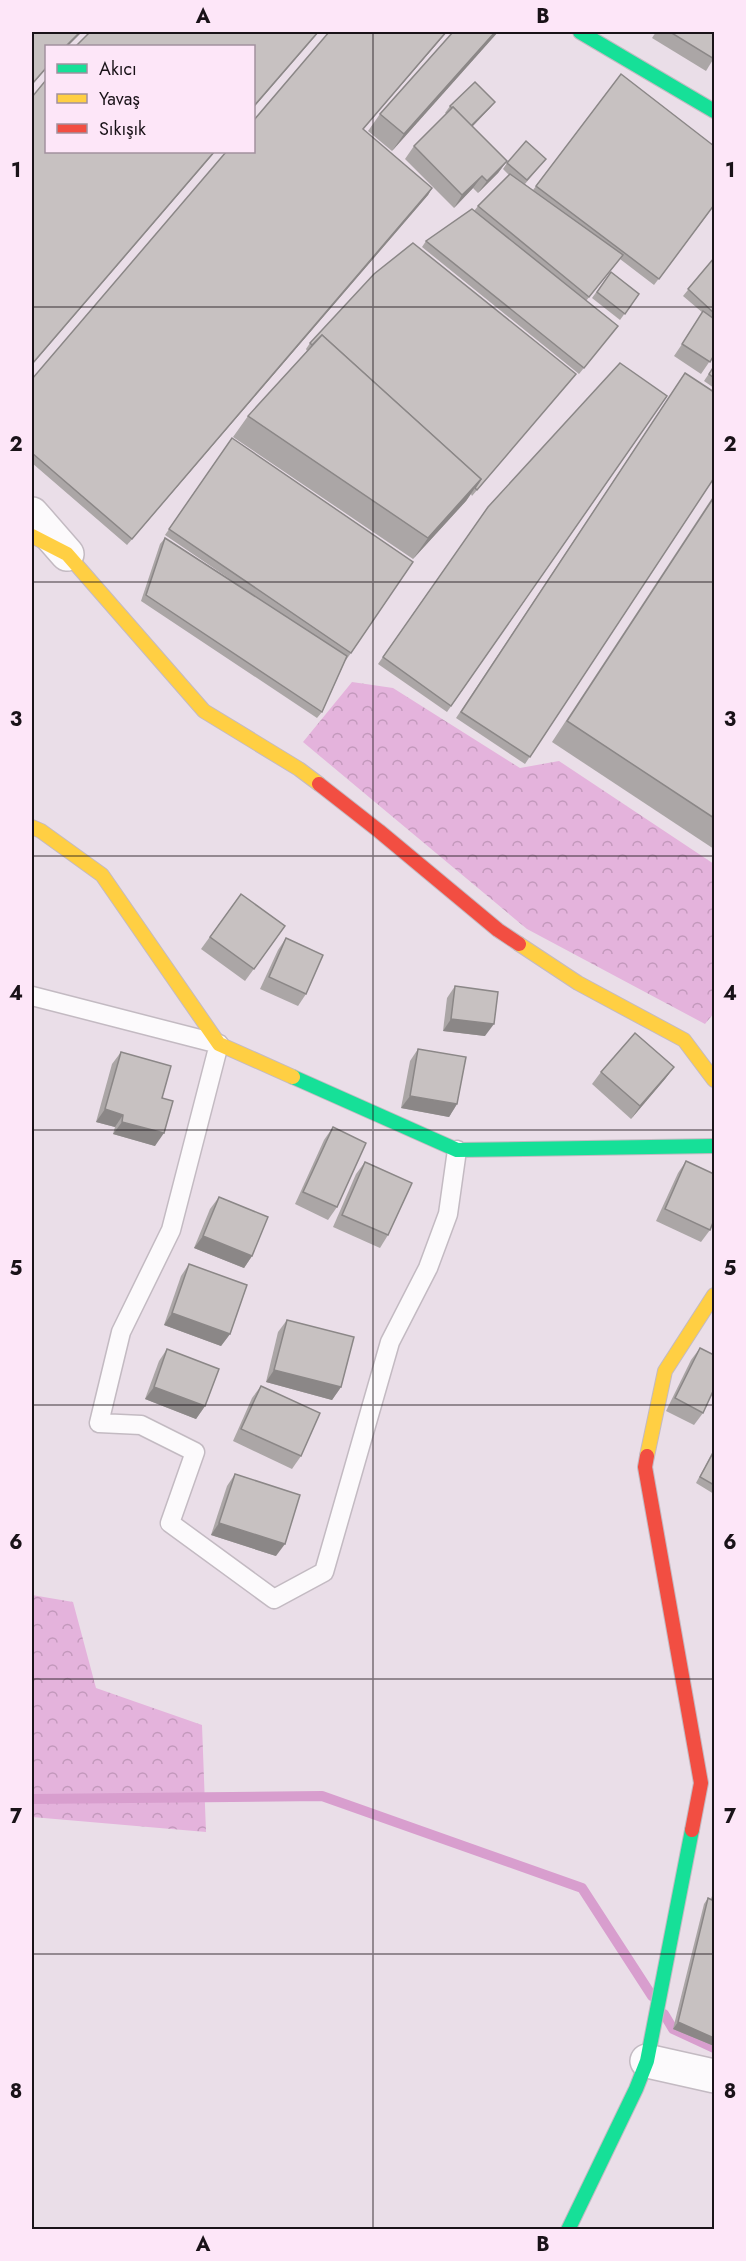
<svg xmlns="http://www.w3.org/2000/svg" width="746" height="2261" viewBox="0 0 746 2261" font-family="Jost,sans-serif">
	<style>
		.forest { fill: url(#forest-crowns) }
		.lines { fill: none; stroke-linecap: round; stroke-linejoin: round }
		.stream { stroke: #d89ece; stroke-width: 10 }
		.lane-casing { stroke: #c3bac2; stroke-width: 21 }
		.street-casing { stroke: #c3bac2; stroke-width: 36 }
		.fast-casing { stroke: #c3bac2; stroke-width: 16 }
		.slow-casing { stroke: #c3bac2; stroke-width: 16 }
		.jam-casing { stroke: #c3bac2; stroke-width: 16 }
		.lane { stroke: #fcfafc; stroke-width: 18 }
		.street { stroke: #fcfafc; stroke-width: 33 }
		.fast { stroke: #16e098; stroke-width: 14 }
		.slow { stroke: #ffcf43; stroke-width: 14 }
		.jam { stroke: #f24e42; stroke-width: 14 }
		.wall { fill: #aba6a6 }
		.shaded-wall { fill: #8b8787 }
		.building { fill: #c7c1c1; stroke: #8b8787; stroke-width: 1.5 }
		.grid { fill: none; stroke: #191218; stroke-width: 1.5; stroke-opacity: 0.55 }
		.neatline { fill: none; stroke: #191218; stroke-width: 2 }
		.grid-label { font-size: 20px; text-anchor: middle; font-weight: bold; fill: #191218 }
	</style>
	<defs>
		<pattern id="forest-crowns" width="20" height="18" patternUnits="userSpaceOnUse" patternTransform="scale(1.5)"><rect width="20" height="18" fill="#e4b3dc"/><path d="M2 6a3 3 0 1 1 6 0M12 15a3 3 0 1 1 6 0" fill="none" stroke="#c399bc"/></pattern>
	</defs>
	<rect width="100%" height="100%" fill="#eadee8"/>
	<g class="forest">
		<polygon points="352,682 393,688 520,768 559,761 714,864 714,1013 705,1024 527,929 303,742"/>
		<polygon points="32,1595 73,1602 96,1688 202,1725 206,1832 32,1817"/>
	</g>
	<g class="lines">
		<g class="stream">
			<polyline points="32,1799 322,1796 582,1888 652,1996"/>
			<polyline points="664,2014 673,2029 714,2048"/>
		</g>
		<defs>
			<polyline id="lane" points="32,996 219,1044 171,1230 121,1332 99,1423 141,1425 195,1452 170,1523 274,1599 324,1572 390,1342 428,1268 448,1214 457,1150"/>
			<g id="street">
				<polyline points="32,514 67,554"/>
				<polyline points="647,2061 714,2076"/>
			</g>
			<g id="fast">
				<polyline points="580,32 714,111"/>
				<polyline points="293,1077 457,1150 714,1146"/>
				<polyline points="568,2230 636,2089 647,2061 692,1830"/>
			</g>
			<g id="slow">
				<polyline points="32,536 67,554 204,711 299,769 319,784"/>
				<polyline points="32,827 41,831 102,875 219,1044 293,1077"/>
				<polyline points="519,944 578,983 684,1040 714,1080"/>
				<polyline points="647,1456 665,1371 714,1295"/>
			</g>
			<g id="jam">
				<polyline points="319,784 379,831 498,930 519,944"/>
				<polyline points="647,1456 645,1467 701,1783 692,1830"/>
			</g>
		</defs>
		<use href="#lane" class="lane-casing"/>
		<use href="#street" class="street-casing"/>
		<use href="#fast" class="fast-casing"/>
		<use href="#slow" class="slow-casing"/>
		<use href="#jam" class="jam-casing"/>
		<use href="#lane" class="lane"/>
		<use href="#street" class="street"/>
		<use href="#fast" class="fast"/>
		<use href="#slow" class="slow"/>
		<use href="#jam" class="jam"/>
	</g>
	<g class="wall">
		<polygon points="329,32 447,32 363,129 432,188 428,195 127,545 32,463 32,379"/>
		<polygon points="498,32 392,151 368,131 380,114"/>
		<polygon points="656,32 714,32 714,58 706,71 652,38"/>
		<polygon points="621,74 714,206 654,285 620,259 586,301 618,326 579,374 422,247 426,241 474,211 478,206 509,175 503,169 507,163 546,159 525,184 533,190"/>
		<polygon points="495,102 490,108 472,127 507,161 498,173 478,193 473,188 454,208 405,159 414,146 447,114 445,113 450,106"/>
		<polygon points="714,258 714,355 701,374 674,356 703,313 683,296"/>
		<polygon points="611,272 639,294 620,320 592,298"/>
		<polygon points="310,343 571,380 472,496 471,494 466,501 413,559 233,437 248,416 307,351 306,349"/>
		<polygon points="714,366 714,388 704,381"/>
		<polygon points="685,373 714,478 525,764 456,718"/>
		<polygon points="667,396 447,712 378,664 488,507"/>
		<polygon points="232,438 351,653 346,660 346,659 322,712 317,718 141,601 160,544 165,538 234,582 165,535"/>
		<polygon points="714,495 714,849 552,742"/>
		<polygon points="241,894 285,926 245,981 201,949"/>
		<polygon points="286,938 306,994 298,1006 260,989 278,950"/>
		<polygon points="455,986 485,1036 443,1031 447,998"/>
		<polygon points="418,1049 457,1104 449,1117 401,1108 410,1061"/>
		<polygon points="121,1052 162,1098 155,1146 113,1134 115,1127 96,1122 112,1064"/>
		<polygon points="674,1067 665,1079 631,1119 592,1084 601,1072"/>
		<polygon points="333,1127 337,1207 328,1220 295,1204 324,1140"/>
		<polygon points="686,1161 710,1230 701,1242 656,1221 678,1173"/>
		<polygon points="365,1162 388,1235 380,1248 333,1227 356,1174"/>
		<polygon points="219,1197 252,1256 244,1268 194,1248 210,1209"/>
		<polygon points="189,1264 230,1334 221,1346 164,1325 181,1276"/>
		<polygon points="287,1320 341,1387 332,1400 266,1382 278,1332"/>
		<polygon points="700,1348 703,1413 694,1425 666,1411 691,1360"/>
		<polygon points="167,1349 205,1406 196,1419 145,1399 159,1361"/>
		<polygon points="261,1386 301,1456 292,1469 233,1441 252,1398"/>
		<polygon points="714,1449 714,1494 696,1483"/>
		<polygon points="235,1474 276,1556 211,1535 227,1486"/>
		<polygon points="714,1890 714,2046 673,2029 704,1904 708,1898 711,1899"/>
	</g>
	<g class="shaded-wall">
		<polygon points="80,32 82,32 68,46 66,46"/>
		<polygon points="318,32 319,32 254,107 254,106"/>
		<polygon points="446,32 447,32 358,135 363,129"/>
		<polygon points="495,32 498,32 392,151 404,134"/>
		<polygon points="46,68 46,69 32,85 32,84"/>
		<polygon points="495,102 490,108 466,133 470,127"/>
		<polygon points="214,152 215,152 32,365 32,364"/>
		<polygon points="507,161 498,173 478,193 487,181"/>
		<polygon points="482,176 473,188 454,208 462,195"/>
		<polygon points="432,188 428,195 127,545 132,539"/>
		<polygon points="481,479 466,501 413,559 428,538"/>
		<polygon points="451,1019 494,1024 485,1036 443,1031"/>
		<polygon points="674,1067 665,1079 631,1119 640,1106"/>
		<polygon points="410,1096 457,1104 449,1117 401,1108"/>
		<polygon points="105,1109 123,1115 115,1127 96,1122"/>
		<polygon points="122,1122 164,1133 155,1146 113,1134"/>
		<polygon points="203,1236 252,1256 244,1268 194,1248"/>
		<polygon points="172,1313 230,1334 221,1346 164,1325"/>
		<polygon points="274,1370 341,1387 332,1400 266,1382"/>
		<polygon points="154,1387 205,1406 196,1419 145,1399"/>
		<polygon points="219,1523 285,1544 276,1556 211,1535"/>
		<polygon points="678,2022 714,2038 714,2046 673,2029"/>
	</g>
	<g class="building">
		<polygon points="32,32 80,32 66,46 46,46 46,68 32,84"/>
		<polygon points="90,32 318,32 254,106 254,46 76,46"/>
		<polygon points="329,32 446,32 363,129 432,188 132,539 32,453 32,379 226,152 254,152 254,120"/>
		<polygon points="453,32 495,32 404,134 380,114"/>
		<polygon points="670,32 714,32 714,59"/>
		<polygon points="621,74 714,146 714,205 659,279 536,186"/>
		<polygon points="46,80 46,152 214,152 32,364 32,97"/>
		<polygon points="475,82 495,102 471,126 453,107 452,108 450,106"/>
		<polygon points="453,107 507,161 487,181 482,176 462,195 414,146"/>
		<polygon points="526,141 546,159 527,180 507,163"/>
		<polygon points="510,174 623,255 589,297 478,206"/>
		<polygon points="472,209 618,326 584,368 426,241"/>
		<polygon points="413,243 576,374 477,490 475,488 481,479 322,335 312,345 310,343 374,274"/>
		<polygon points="714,258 714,313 688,289"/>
		<polygon points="611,272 639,294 625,314 597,292"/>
		<polygon points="703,311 714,319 714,355 710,362 682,344"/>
		<polygon points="322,335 481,479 428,538 248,416"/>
		<polygon points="620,363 667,396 451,706 383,657 488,507"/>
		<polygon points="714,366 714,378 709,374"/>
		<polygon points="685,373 714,392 714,478 530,757 461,712"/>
		<polygon points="232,438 413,562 351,653 169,529"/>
		<polygon points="714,497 714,818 567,721"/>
		<polygon points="165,538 347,656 322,712 146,595"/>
		<polygon points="241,894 285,926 254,969 210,937"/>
		<polygon points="286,938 323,955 306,994 269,977"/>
		<polygon points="455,986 498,992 494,1024 451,1019"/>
		<polygon points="635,1033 674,1067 640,1106 601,1072"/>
		<polygon points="418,1049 466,1057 457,1104 410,1096"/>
		<polygon points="121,1052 171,1066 162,1098 173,1101 164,1133 122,1122 123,1115 105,1109"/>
		<polygon points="333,1127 366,1143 337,1207 303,1192"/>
		<polygon points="686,1161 714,1174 714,1220 710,1230 665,1209"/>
		<polygon points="365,1162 412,1183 388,1235 342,1215"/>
		<polygon points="219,1197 268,1217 252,1256 203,1236"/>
		<polygon points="189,1264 247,1285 230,1334 172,1313"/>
		<polygon points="287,1320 354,1337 341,1387 274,1370"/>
		<polygon points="700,1348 714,1355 714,1389 703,1413 675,1398"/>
		<polygon points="167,1349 219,1369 205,1406 154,1387"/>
		<polygon points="261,1386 320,1413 301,1456 241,1429"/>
		<polygon points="714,1451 714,1485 700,1477"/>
		<polygon points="235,1474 300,1495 285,1544 219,1523"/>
		<polygon points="708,1898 714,1901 714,2038 678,2022"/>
	</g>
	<path class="grid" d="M373 32V2230M32 307H714M32 582H714M32 856H714M32 1130H714M32 1405H714M32 1679H714M32 1954H714"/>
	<rect width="746" height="2261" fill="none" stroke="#fde6f8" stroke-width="66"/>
	<rect x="45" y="45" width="210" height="108" fill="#fde6f8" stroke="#a2919e" stroke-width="1.5"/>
	<rect x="57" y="64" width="30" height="9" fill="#16e098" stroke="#a2919e" stroke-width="1.5"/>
	<text x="99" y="75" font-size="18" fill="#191218">Akıcı</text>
	<rect x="57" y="94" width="30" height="9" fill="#ffcf43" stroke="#a2919e" stroke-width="1.5"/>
	<text x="99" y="105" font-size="18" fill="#191218">Yavaş</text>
	<rect x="57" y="124" width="30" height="9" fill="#f24e42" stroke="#a2919e" stroke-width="1.5"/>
	<text x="99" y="135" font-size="18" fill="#191218">Sıkışık</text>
	<rect x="33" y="33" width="680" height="2195" class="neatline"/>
	<g class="grid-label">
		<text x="203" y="23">A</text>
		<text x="543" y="23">B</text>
		<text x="16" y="177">1</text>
		<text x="730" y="177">1</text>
		<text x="16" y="451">2</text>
		<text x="730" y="451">2</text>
		<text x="16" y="726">3</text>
		<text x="730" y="726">3</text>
		<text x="16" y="1000">4</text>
		<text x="730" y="1000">4</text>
		<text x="16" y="1275">5</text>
		<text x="730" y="1275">5</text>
		<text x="16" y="1549">6</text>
		<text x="730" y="1549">6</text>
		<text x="16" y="1823">7</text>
		<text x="730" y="1823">7</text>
		<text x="16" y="2098">8</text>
		<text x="730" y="2098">8</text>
		<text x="203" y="2251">A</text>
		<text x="543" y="2251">B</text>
	</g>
</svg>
